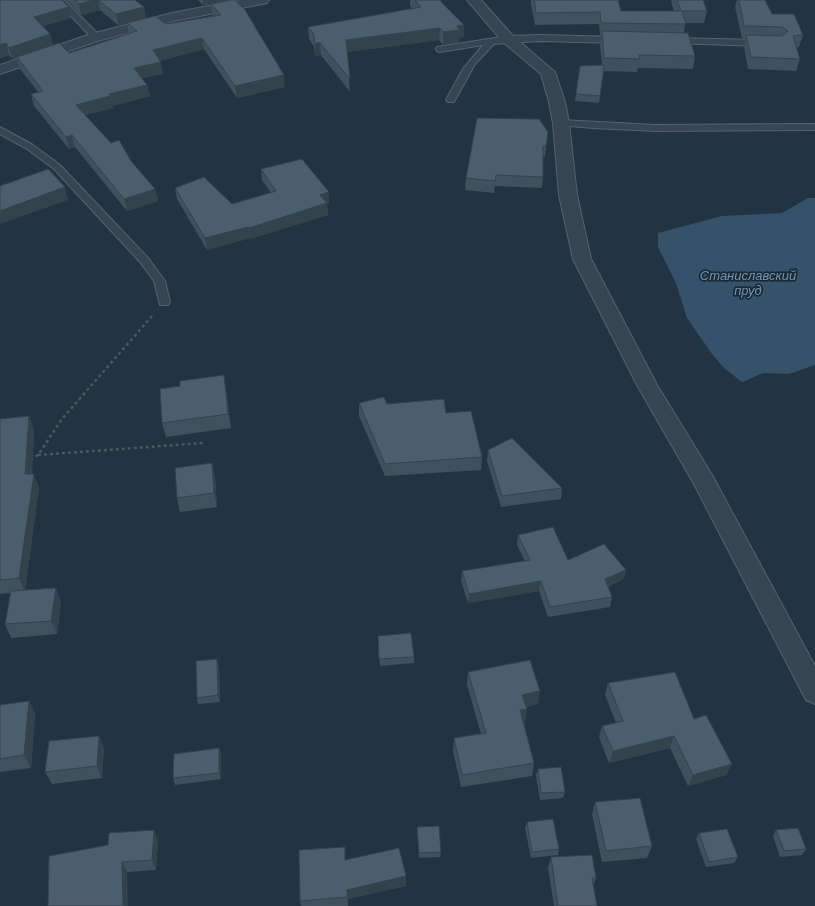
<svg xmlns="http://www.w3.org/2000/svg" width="815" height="906" viewBox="0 0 815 906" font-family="'DM Sans',sans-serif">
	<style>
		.water { fill: #34536a }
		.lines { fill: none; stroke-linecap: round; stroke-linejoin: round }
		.lane-casing { stroke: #54636f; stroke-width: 2 }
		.street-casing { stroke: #54636f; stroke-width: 2 }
		.path { stroke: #425e5d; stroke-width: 2.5; stroke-dasharray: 3 3; stroke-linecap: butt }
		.lane { fill: #364551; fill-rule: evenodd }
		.street { fill: #364551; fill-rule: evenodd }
		.wall { fill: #40515e }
		.shaded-wall { fill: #34424c }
		.building { fill: #4a5e6d; stroke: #34424c }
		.labels { text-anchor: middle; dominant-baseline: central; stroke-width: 3.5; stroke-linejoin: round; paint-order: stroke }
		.water-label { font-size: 13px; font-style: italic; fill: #7096b2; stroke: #1b2a36 }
	</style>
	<rect width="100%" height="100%" fill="#223441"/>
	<polygon class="water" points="808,198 815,198 815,365 789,374 763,373 742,382 724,368 712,354 687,318 676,283 658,247 658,233 722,216 782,213"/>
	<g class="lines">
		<defs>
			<g id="lane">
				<polygon points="56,0 64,0 99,35 100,37 99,39 93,39"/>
				<polygon points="540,35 619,37 623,40 619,43 540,41 494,44 475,64 454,102 448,102 446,100 463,69 483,45 440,52 437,51 436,49 437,47 508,36"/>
				<polygon points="674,38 761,40 765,43 761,46 671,43 670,41"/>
				<polygon points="561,120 656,125 815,124 815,130 656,131 593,128 558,125 556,123 558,121"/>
				<polygon points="0,127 33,145 60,165 148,258 165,281 170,302 168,305 160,305 154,281 140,262 54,169 27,149 0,134"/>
			</g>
			<g id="street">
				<polygon points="240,0 269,0 267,3 262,4 173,21 101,40 0,74 0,65 91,34 172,13"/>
				<polygon points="467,0 481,0 513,36 555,72 565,102 569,123 577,195 591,259 657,385 712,475 815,666 815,704 806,700 694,484 637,385 573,259 559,195 553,123 549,102 541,74 503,42"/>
			</g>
		</defs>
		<use href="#lane" class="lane-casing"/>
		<use href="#street" class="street-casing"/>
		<g class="path">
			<polyline points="38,455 203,443"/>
			<polyline points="30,459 38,455 62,419 152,316"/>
		</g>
		<use href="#lane" class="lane"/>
		<use href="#street" class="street"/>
	</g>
	<g class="wall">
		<polygon points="0,0 69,7 71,18 43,26 50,34 53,45 69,53 129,34 127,23 118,25 100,10 81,15 66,0 135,0 144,7 146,18 166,24 213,16 212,15 211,4 203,5 198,0 228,0 285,87 237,98 204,49 160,61 163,74 142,78 147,85 150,96 112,106 113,108 85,115 111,143 131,161 155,189 158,201 127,211 75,147 69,149 34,106 31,94 38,92 20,69 17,58 13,59 9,55 0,58"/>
		<polygon points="410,0 440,0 464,37 459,38 459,42 443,45 439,40 347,52 350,92 321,55 315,56 314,46 309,39 308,27 412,9 410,6"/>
		<polygon points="531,0 618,0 621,11 674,11 671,2 672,0 703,0 707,11 704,23 685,23 684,33 695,56 693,69 638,68 637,72 604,71 599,103 575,101 580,66 602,65 600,44 602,35 600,35 599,24 535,25 531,4"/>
		<polygon points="737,0 765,0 772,14 803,35 799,47 796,47 800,59 796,71 748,69 744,47 746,38 742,38 735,7"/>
		<polygon points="548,132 545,157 543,157 543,177 542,188 495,186 494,193 465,190 466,178"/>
		<polygon points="261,169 329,204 327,204 328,215 250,239 250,238 207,250 177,199 175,188 232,204 271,193 262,180"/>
		<polygon points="226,389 231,428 166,437 162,423"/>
		<polygon points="359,403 387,404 446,413 482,457 481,470 385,476 359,416"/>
		<polygon points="29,416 34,430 32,474 39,488 25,590 56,588 61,602 57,634 11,638 5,624 11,593 0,594 0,419"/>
		<polygon points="488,450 562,488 561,499 501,507 487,461"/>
		<polygon points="212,463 215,477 217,507 180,512 177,498"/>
		<polygon points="518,535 568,560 626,570 623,579 608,587 612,597 610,607 548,617 539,591 468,603 461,581 462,571 525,561 517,545"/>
		<polygon points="378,636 414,657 414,663 380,666"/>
		<polygon points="219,666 220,702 198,704 197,698"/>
		<polygon points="468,672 538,704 526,707 525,722 524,722 534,763 532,776 461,787 453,751 454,738 481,734 467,685"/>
		<polygon points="608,683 694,719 732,764 726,775 688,786 670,748 609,763 599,737 602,726 616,723 605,695"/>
		<polygon points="29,701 35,714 31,768 0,772 0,705"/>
		<polygon points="104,748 102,778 52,784 45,772"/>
		<polygon points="219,748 221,755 221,779 175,785 173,778"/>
		<polygon points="538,769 565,792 563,798 540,800 536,775"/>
		<polygon points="595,802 652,846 647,858 602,862 592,814"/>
		<polygon points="527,822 559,849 558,855 531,858 525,828"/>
		<polygon points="417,827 441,852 440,857 419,858"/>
		<polygon points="154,830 158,841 156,870 127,872 108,845"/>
		<polygon points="776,830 806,849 802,855 780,857 773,836"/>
		<polygon points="699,833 738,857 734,863 706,867 696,839"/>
		<polygon points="551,857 596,878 593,886 597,906 554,906 548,868"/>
		<polygon points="346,860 406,886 348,899 348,906 301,906 300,901"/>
	</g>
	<g class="shaded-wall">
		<polygon points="94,0 98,0 100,10 81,15 79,4"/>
		<polygon points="203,0 228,0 228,1 203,5"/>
		<polygon points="69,7 71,18 37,28 34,17"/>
		<polygon points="144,7 146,18 118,25 116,14"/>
		<polygon points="464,25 464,37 459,38 459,42 443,45 443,32 457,26"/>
		<polygon points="440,28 439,40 347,52 346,40"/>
		<polygon points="50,34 53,45 13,59 9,48"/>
		<polygon points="202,38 204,49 155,62 153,50"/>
		<polygon points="6,43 9,55 0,58 0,45"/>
		<polygon points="315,43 320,43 321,55 315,56"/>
		<polygon points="161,62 163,74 137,79 134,68"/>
		<polygon points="284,75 285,87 237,98 235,86"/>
		<polygon points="147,85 150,96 112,106 113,108 79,117 76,105 109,94"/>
		<polygon points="72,135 75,147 69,149 66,137"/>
		<polygon points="65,187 68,200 0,224 0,211"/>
		<polygon points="155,189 158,201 127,211 124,199"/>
		<polygon points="329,192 329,204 327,204 328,215 250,239 249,228 320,195"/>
		<polygon points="248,227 250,238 207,250 205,238"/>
		<polygon points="224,375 226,389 231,428 228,414"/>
		<polygon points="29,416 34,430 31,489 25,474"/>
		<polygon points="212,463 215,477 217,507 214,493"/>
		<polygon points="34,474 39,488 25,592 19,578"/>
		<polygon points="626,570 623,579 603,589 605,579"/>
		<polygon points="541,581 539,591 468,603 469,594"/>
		<polygon points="56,588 61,602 57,634 51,621"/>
		<polygon points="217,659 219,666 220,702 218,695"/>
		<polygon points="540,691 538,704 520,708 522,695"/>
		<polygon points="29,701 35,714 31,768 24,755"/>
		<polygon points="527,709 525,722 519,723 520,710"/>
		<polygon points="99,736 104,748 102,778 97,766"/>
		<polygon points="674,736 670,748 609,763 613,751"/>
		<polygon points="219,748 221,755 221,779 219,773"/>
		<polygon points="732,764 726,775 688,786 693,775"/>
		<polygon points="154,830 158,841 156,870 152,860"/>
		<polygon points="122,862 127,872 128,906 123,906"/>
		<polygon points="406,876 406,886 348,899 348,906 347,890"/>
	</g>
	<g class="building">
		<polygon points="0,0 62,0 69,7 34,17 50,34 9,48 6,43 0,45"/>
		<polygon points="75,0 94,0 79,4"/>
		<polygon points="98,0 135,0 144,7 116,14"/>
		<polygon points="231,0 235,0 245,10 284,75 235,86 202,38 153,50 161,62 134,68 147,85 109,94 110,96 76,105 111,143 119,140 131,161 155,189 124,199 72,135 66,137 31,94 43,91 17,57 59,43 69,53 137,31 127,23 155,16 166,24 221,15 211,4"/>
		<polygon points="415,0 440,0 442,3 464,25 457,26 459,30 443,32 440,28 346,40 350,79 320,43 315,43 313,33 308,27 421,7"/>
		<polygon points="534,0 618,0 621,11 681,11 677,0 703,0 707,11 682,11 686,24 601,23 600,12 536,13"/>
		<polygon points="739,0 765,0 772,14 794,14 803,35 793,36 800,59 751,57 746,35 782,36 788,31 782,27 744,26"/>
		<polygon points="602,31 688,33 695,56 639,55 640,59 604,58"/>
		<polygon points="604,65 600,96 576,94 580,66"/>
		<polygon points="477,118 539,119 548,132 546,146 543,146 543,177 496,175 495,181 466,178"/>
		<polygon points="302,159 329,192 320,195 327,203 249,228 248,227 205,238 175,188 204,177 232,204 276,191 261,169"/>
		<polygon points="48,169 65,187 0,211 0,186"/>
		<polygon points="224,375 228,414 162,423 160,389 180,386 180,381"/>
		<polygon points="384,397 387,404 444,399 446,413 471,411 482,457 385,464 359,403"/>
		<polygon points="29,416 25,474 34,474 19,578 0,580 0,419"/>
		<polygon points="512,438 562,488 502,496 488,450"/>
		<polygon points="212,463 214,493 177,498 175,468"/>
		<polygon points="553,527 568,560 604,544 626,570 605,579 612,597 550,607 541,581 469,594 462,571 530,560 518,535"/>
		<polygon points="56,588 51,621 5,624 11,591"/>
		<polygon points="411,633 414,657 379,659 378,636"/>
		<polygon points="217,659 218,695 197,698 196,661"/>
		<polygon points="530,660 540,691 522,695 527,709 520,710 534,763 462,775 454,738 486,733 468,672"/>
		<polygon points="675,672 694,719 706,715 732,764 693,775 674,736 613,751 602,726 623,721 608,683"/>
		<polygon points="29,701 24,755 0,759 0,705"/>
		<polygon points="99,736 97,766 45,772 49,741"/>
		<polygon points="219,748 219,773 173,778 174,754"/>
		<polygon points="561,767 565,792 541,793 538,769"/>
		<polygon points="640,798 652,846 606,851 595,802"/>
		<polygon points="553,819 559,849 532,852 527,822"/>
		<polygon points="439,826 441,852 419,853 417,827"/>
		<polygon points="798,828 806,849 784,851 776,830"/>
		<polygon points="727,829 738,857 709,862 699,833"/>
		<polygon points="154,830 152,860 122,862 123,906 48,906 49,856 108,845 109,833"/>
		<polygon points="345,847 345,860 399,848 406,876 347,890 347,897 300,901 299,850"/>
		<polygon points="592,855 596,878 592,878 597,906 556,906 558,906 551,857"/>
	</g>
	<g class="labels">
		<g class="water-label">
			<text x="748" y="275">Станиславский<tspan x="748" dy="15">пруд</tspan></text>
		</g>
	</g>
</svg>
